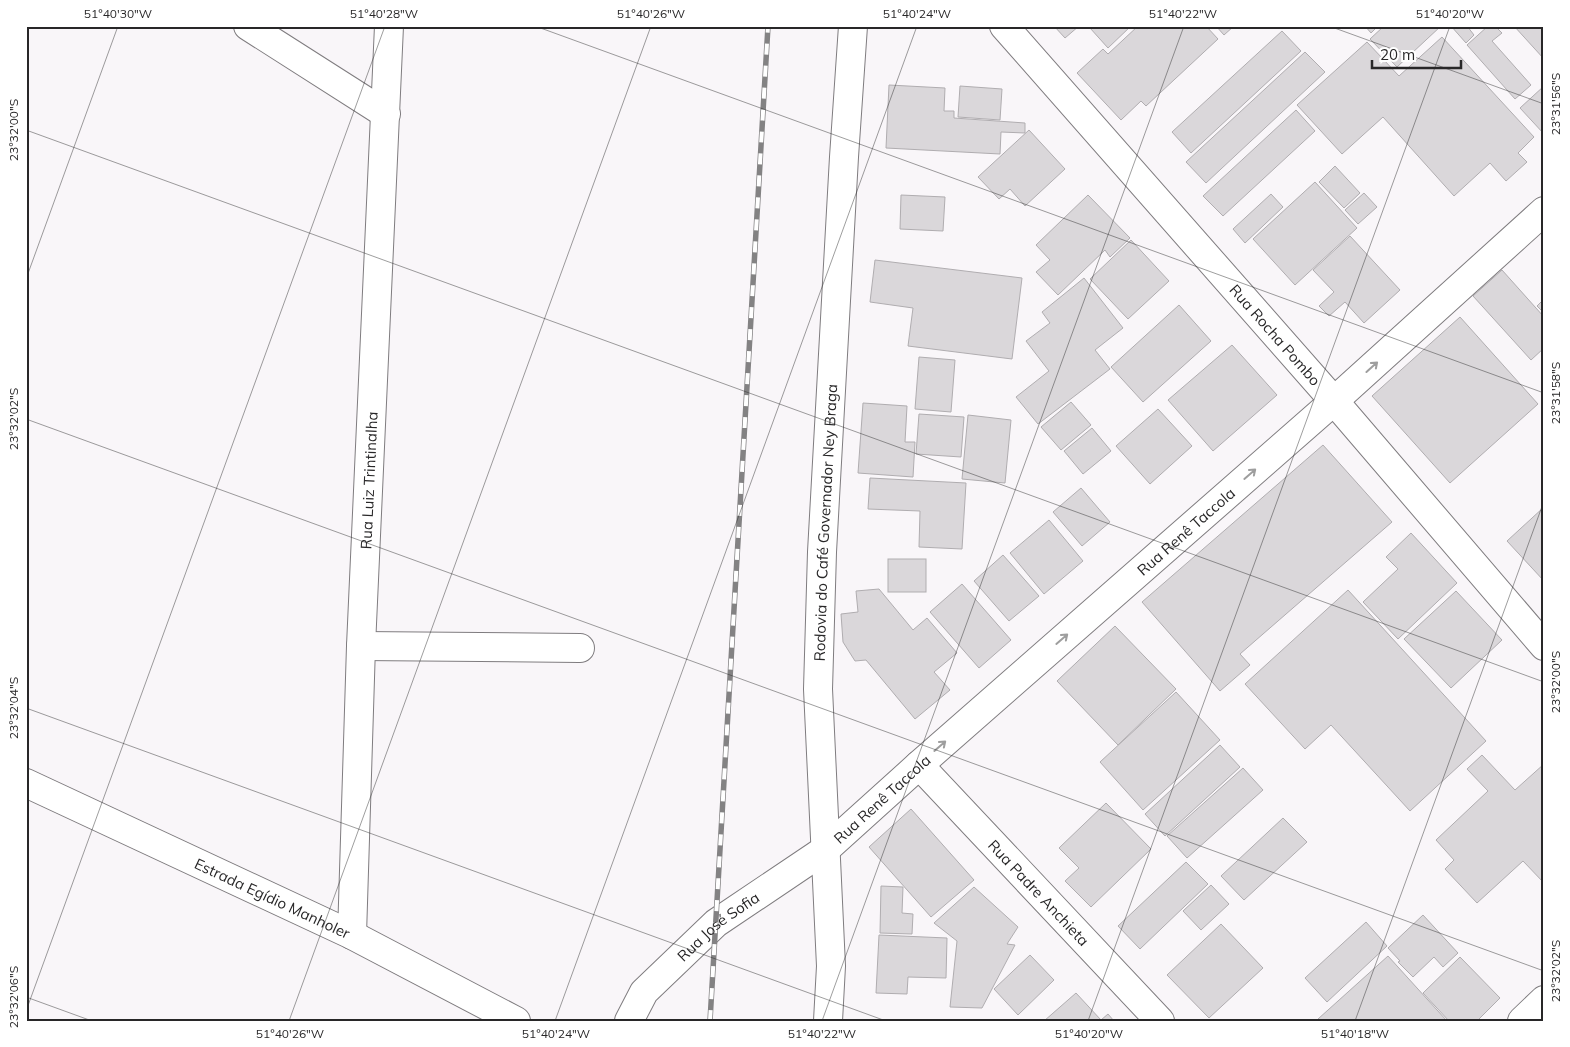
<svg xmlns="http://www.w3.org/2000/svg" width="1570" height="1047" viewBox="0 0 1570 1047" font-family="Mulish,sans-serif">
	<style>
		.building { fill: #dad7da; stroke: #b0adb0 }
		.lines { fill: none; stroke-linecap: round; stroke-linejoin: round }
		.street-casing { stroke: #7f7c7f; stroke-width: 30 }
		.secondary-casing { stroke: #7f7c7f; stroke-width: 30 }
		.primary-casing { stroke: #7f7c7f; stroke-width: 30 }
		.street { stroke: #fff; stroke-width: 28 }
		.secondary { stroke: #fff; stroke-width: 28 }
		.primary { stroke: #fff; stroke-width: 28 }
		.rail-casing { stroke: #838283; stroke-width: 5.5 }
		.rail { stroke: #fff; stroke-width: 4; stroke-dasharray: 11; stroke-linecap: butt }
		.oneway { stroke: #9e9e9e }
		.ticks { fill: none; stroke: #282728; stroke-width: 1; stroke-opacity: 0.45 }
		.labels { text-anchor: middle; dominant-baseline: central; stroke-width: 4.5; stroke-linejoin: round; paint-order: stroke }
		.street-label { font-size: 15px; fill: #282728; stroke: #fff }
		.neatline { fill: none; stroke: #282728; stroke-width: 2 }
		.ticks-label { font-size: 12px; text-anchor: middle; fill: #282728 }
	</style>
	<rect width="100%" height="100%" fill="#f9f6f9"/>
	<g class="building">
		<polygon points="1054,26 1079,26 1065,38"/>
		<polygon points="1091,26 1131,26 1108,48 1090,28"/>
		<polygon points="1138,26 1206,26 1218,39 1146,106 1141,101 1121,120 1077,73 1103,49 1108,54"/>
		<polygon points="1216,26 1234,26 1224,35"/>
		<polygon points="1365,26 1378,26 1371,33"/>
		<polygon points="1384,26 1441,26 1397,67 1370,39"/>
		<polygon points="1451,26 1467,26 1474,35 1466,43"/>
		<polygon points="1488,26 1495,26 1502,33 1492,41 1531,85 1515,99 1467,45"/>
		<polygon points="1514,26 1544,26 1544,59"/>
		<polygon points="1282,31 1301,51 1191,153 1172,132"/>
		<polygon points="1442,37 1534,137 1518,153 1527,162 1506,181 1490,163 1454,196 1383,117 1342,154 1297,105 1367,42 1399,76"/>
		<polygon points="1305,52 1325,72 1206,183 1186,162"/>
		<polygon points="889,85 945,88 944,111 954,111 954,118 1025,123 1025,133 1001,132 1000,154 886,148"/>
		<polygon points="960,86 1002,89 1000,120 958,117"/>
		<polygon points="1544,86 1544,134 1520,108"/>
		<polygon points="1296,110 1315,131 1223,216 1203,196"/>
		<polygon points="1029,130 1065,169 1025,206 1010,189 999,199 978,177"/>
		<polygon points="1335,166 1360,193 1344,208 1319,182"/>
		<polygon points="1315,182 1357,228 1295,285 1253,239"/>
		<polygon points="1364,193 1377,207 1358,224 1345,210"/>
		<polygon points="1271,194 1283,207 1245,243 1233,229"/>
		<polygon points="901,195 945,197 943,231 900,229"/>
		<polygon points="1088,195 1130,238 1110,257 1105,250 1058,295 1036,272 1050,260 1036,245"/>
		<polygon points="1350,236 1400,290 1364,323 1345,302 1329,316 1319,306 1334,292 1313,270"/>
		<polygon points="1131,240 1169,281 1128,319 1090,279"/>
		<polygon points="875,260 1022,278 1012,359 908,346 913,308 870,302"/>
		<polygon points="1502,270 1544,317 1544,348 1531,360 1473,296"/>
		<polygon points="1084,278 1123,328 1095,350 1110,369 1038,424 1016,397 1049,371 1026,341 1050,323 1042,312"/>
		<polygon points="1544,299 1544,313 1537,306"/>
		<polygon points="1179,305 1211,341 1143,402 1111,367"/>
		<polygon points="1460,317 1538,404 1450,483 1372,396"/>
		<polygon points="1232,345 1277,395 1213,451 1168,400"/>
		<polygon points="919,357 955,360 951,412 915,409"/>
		<polygon points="1071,402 1091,425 1061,450 1041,427"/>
		<polygon points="863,403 907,406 905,442 915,442 913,477 858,473"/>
		<polygon points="1158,409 1192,446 1150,484 1116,446"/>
		<polygon points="919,414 964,417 961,457 916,454"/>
		<polygon points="968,415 1011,420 1005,483 962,479"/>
		<polygon points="1092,428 1111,451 1083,474 1064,451"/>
		<polygon points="1323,445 1392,522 1240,654 1250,665 1220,691 1142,602"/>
		<polygon points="870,478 966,483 962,549 919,547 920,511 868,509"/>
		<polygon points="1081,488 1110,522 1082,546 1053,512"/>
		<polygon points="1544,507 1544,581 1507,541"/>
		<polygon points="1049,520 1083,561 1044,594 1010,553"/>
		<polygon points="1411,533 1457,583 1398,639 1363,602 1398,569 1386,557"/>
		<polygon points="1003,555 1039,596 1009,621 974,581"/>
		<rect x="888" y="559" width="38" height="33"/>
		<polygon points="962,584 1011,640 979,668 930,612"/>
		<polygon points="879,589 913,630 927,618 957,653 934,672 950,690 915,719 866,660 855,661 843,642 841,614 858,612 856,591"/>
		<polygon points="1348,590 1486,741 1410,811 1331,725 1305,749 1245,684"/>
		<polygon points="1456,591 1502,640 1451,688 1404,639"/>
		<polygon points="1115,626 1176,689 1118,745 1057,681"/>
		<polygon points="1176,692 1220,740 1143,810 1100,762"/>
		<polygon points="1220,745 1240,767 1165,836 1145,814"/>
		<polygon points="1482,755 1515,790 1544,764 1544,883 1523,861 1477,903 1445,869 1454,860 1436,840 1488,791 1467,769"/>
		<polygon points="1243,768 1263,790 1187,858 1167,836"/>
		<polygon points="1106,803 1151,849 1091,907 1065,881 1079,868 1059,848"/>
		<polygon points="911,809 974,880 931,917 869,847"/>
		<polygon points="1283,818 1307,842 1244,900 1221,876"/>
		<polygon points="1186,862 1208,884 1140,949 1118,926"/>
		<polygon points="1211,885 1229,904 1201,930 1183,911"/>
		<polygon points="881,886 903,887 902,913 913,914 912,934 880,933"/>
		<polygon points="974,887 1018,927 1007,944 1015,945 982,1008 950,1007 957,941 934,923"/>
		<polygon points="1423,915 1458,953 1443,967 1434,957 1413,977 1398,962 1400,961 1388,948"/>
		<polygon points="1366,922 1387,946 1327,1002 1305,978"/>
		<polygon points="1221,924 1263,968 1209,1018 1167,975"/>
		<polygon points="879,935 947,938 946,978 908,977 907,994 876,993"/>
		<polygon points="1030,955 1054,980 1018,1015 994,989"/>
		<polygon points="1388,956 1447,1021 1320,1021 1318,1019"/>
		<polygon points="1460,957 1500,998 1477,1021 1449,1021 1423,993"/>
		<polygon points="1076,993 1101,1020 1108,1014 1114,1021 1044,1021"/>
	</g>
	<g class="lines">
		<defs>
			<g id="street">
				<polyline points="248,26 386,114"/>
				<path id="s1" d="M1004 26 1334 401 1544 646"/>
				<polyline points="361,646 580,648"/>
				<path id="s2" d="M919 765 1160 1021"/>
				<path id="s3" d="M26 783 352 935 516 1021"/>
				<path id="s4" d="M352 935 361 646 389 26"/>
				<path id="s5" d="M629 1021 644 992 716 923 826 849"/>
			</g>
			<g id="secondary">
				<path id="s6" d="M826 849 919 765 1334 401 1544 211"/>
				<polyline points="1522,1021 1544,1000"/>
			</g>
			<g id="primary">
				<path id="s7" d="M828 1021 831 966 818 689 822 552 844 157 853 26"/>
			</g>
		</defs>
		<use href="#street" class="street-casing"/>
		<use href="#secondary" class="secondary-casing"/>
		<use href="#primary" class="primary-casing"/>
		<use href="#street" class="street"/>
		<use href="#secondary" class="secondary"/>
		<use href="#primary" class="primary"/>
		<defs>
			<polyline id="rail" points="710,1021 768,26"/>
		</defs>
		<use href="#rail" class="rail-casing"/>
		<use href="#rail" class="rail"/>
	</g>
	<defs><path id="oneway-shaft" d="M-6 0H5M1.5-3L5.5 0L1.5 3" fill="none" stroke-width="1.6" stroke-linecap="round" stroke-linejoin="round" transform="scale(1.25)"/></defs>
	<g class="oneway">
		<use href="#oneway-shaft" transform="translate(1372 367) rotate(-42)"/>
		<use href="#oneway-shaft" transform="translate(1250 474) rotate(-41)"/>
		<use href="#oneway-shaft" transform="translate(1062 639) rotate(-41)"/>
		<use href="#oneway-shaft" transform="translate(940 746) rotate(-41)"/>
	</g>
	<path class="ticks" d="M535 26 1544 393M1329 26 1544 104M26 130 1544 682M26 279 118 26M26 419 1544 971M26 708 886 1021M26 997 92 1021M26 1011 385 26M289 1021 651 26M555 1021 917 26M822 1021 1184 26M1088 1021 1450 26M1355 1021 1544 501"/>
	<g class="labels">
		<g class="street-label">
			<text stroke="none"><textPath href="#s1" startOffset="411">Rua Rocha Pombo</textPath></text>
			<text stroke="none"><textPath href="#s4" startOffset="455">Rua Luiz Trintinalha</textPath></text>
			<text stroke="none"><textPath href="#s7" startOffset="499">Rodovia do Café Governador Ney Braga</textPath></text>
			<text stroke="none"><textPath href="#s6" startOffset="480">Rua Renê Taccola</textPath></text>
			<text stroke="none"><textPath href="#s6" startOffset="75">Rua Renê Taccola</textPath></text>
			<text stroke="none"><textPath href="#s2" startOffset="175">Rua Padre Anchieta</textPath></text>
			<text stroke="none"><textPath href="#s3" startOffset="272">Estrada Egídio Manholer</textPath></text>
			<text stroke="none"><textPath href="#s5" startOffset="132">Rua José Sofia</textPath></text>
		</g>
	</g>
	<rect width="1570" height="1047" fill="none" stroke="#ffffff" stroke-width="55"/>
	<path d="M1372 60v8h89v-8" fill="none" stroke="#282728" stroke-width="2.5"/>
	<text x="1380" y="60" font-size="15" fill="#282728" stroke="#ffffff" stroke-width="4" paint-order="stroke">20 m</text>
	<rect x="28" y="28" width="1514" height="992" class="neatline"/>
	<g class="ticks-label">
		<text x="118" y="18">51°40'30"W</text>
		<text x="384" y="18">51°40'28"W</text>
		<text x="651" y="18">51°40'26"W</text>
		<text x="917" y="18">51°40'24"W</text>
		<text x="1183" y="18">51°40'22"W</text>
		<text x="1450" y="18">51°40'20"W</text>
		<text transform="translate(1556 104) rotate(-90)" y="4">23°31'56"S</text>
		<text transform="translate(14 130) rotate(-90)" y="4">23°32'00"S</text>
		<text transform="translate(1556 393) rotate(-90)" y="4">23°31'58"S</text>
		<text transform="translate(14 419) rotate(-90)" y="4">23°32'02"S</text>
		<text transform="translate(1556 682) rotate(-90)" y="4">23°32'00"S</text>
		<text transform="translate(14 708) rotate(-90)" y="4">23°32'04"S</text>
		<text transform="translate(1556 971) rotate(-90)" y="4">23°32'02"S</text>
		<text transform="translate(14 997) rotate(-90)" y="4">23°32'06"S</text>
		<text x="290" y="1038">51°40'26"W</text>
		<text x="556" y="1038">51°40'24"W</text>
		<text x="822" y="1038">51°40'22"W</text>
		<text x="1089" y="1038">51°40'20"W</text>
		<text x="1355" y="1038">51°40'18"W</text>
	</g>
</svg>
